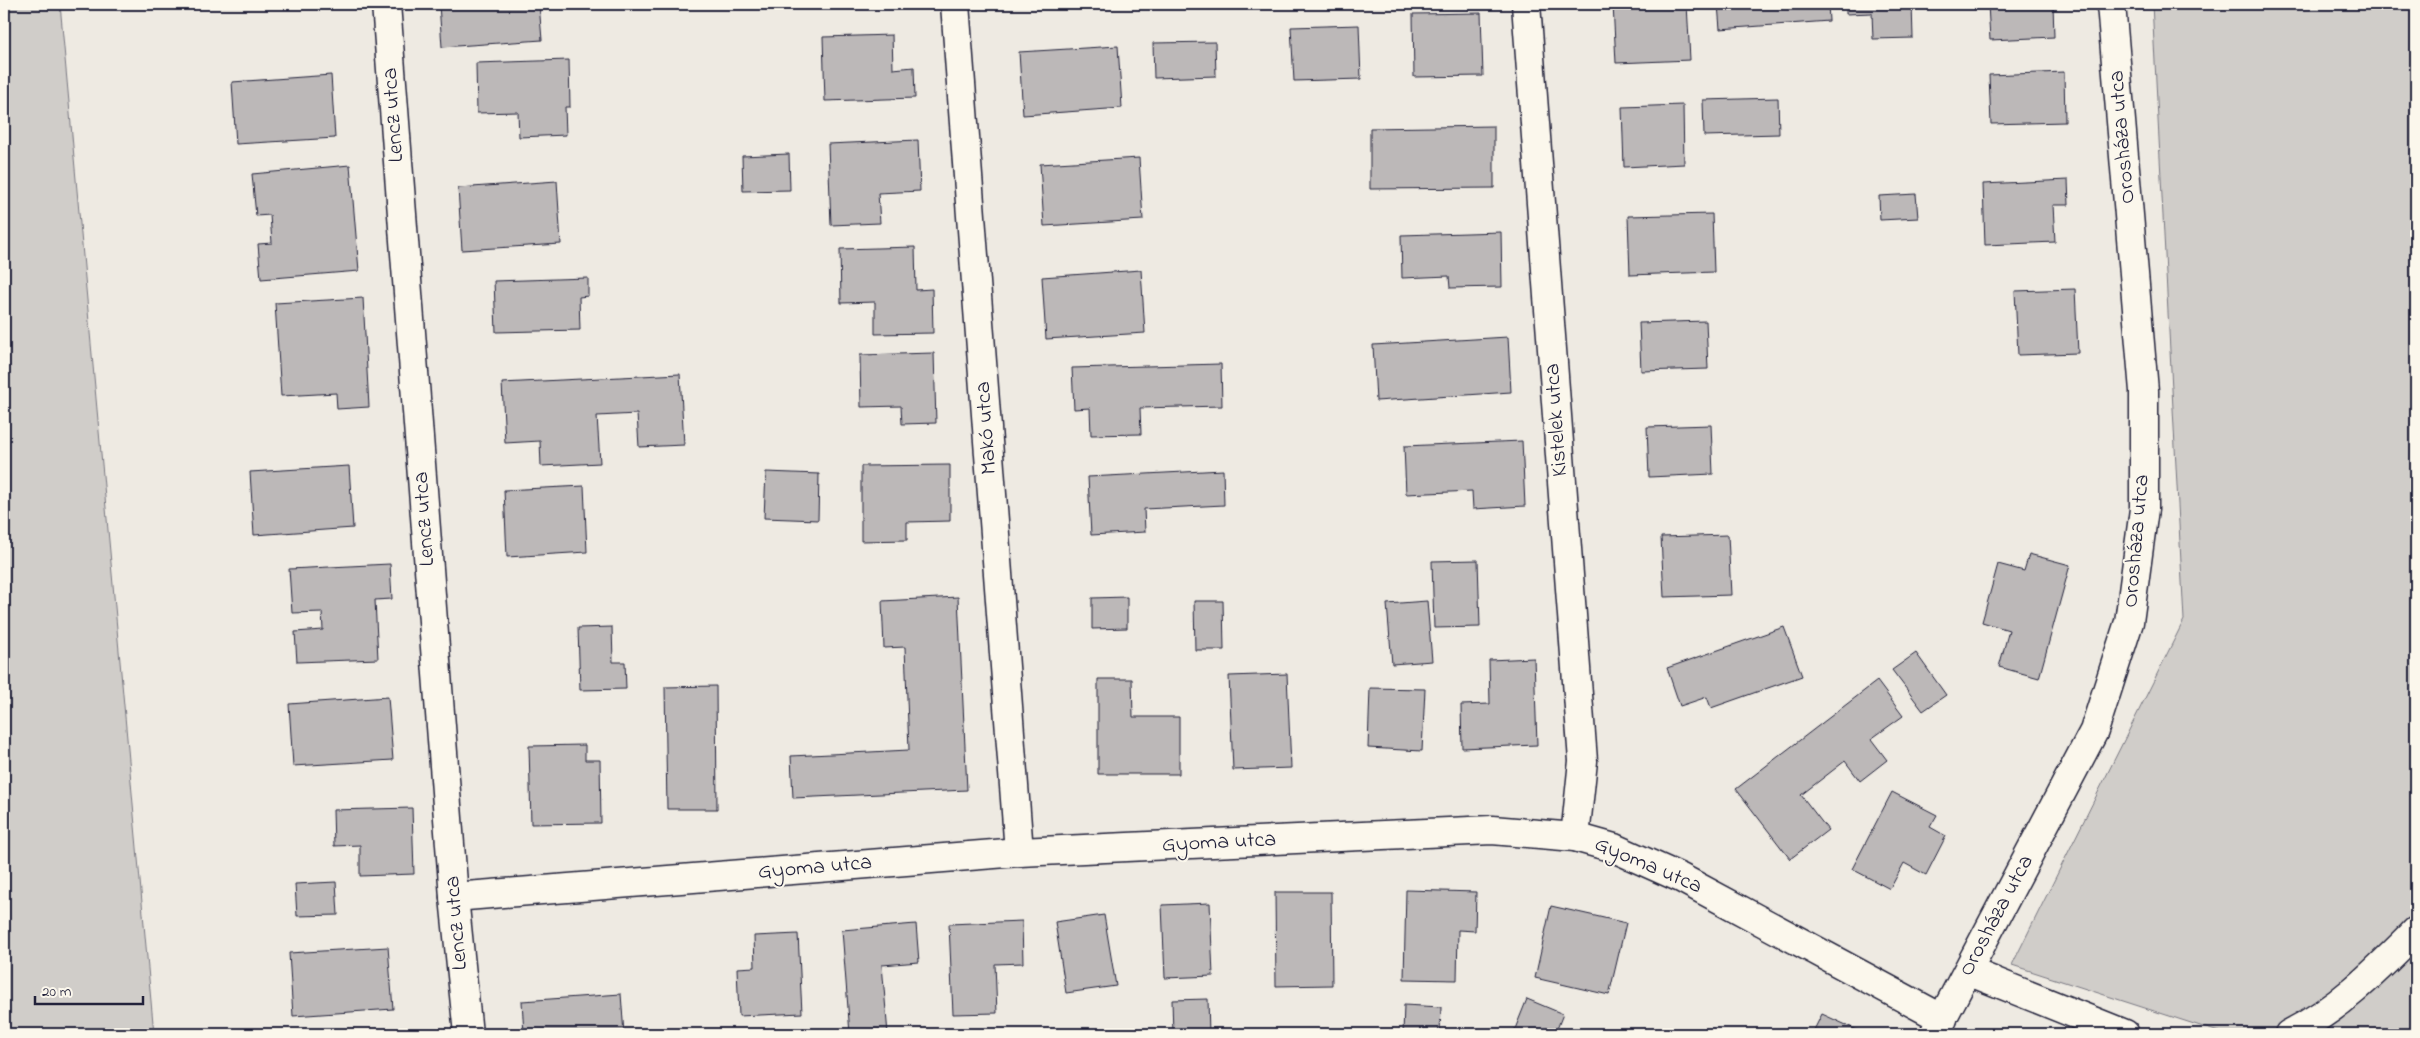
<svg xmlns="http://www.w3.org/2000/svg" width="2420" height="1038" viewBox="0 0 2420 1038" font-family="'Indie Flower',sans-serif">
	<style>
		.green { fill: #d0cdc9; stroke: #797882 }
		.building { fill: #bcb8b8; stroke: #22223b }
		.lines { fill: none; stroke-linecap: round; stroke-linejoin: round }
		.minor-casing { stroke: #22223b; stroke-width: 31 }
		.minor { stroke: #fbf7ec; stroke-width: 28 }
		.labels { text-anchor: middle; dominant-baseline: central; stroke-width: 4; stroke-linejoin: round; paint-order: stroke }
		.street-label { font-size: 22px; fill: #22223b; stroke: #fbf7ec }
	</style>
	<rect width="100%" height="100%" fill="#eeeae2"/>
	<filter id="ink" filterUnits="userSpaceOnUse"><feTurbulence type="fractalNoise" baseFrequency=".02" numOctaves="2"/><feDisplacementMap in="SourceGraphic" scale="10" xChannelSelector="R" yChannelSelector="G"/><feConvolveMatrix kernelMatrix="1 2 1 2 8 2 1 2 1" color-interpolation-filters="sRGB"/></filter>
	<g filter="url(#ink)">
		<g class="green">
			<polygon points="4,4 60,4 154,1034 4,1034"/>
			<polygon points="2152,4 2416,4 2416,1034 2225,1034 2012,965 2184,620"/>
		</g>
		<g class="building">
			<polygon points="439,4 539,4 542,40 442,47"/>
			<polygon points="1613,4 1687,4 1690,60 1616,63"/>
			<polygon points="1718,4 1828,4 1829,21 1720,29"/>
			<polygon points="1846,4 1912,4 1913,38 1873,39 1872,13 1846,14"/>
			<polygon points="1988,4 2053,4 2054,37 1990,40"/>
			<polygon points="1481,13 1483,76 1414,77 1413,14"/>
			<polygon points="1359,25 1361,79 1294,81 1291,27"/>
			<polygon points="892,35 893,69 914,67 915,98 825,101 823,37"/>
			<polygon points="1215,42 1216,76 1154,78 1153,43"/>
			<polygon points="1118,46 1122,108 1023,115 1019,52"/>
			<polygon points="569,60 570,107 565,107 566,135 519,137 518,112 477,113 476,63"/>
			<polygon points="2064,72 2065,122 1991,124 1989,75"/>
			<polygon points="331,75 335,138 236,144 232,82"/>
			<polygon points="1778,98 1779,134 1704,136 1703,100"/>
			<polygon points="1683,105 1684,164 1624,167 1622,107"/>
			<polygon points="1494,126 1494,188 1370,189 1370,128"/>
			<polygon points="918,140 920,191 878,193 880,223 831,225 828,144"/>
			<polygon points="789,154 790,190 743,191 742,156"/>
			<polygon points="1139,158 1143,220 1044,226 1040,164"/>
			<polygon points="350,165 359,271 261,279 258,244 272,243 270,215 256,216 252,174"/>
			<polygon points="2068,180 2069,205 2053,205 2055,242 1985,245 1983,184"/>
			<polygon points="557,181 561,244 462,250 458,188"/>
			<polygon points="1916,194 1918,218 1880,220 1879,196"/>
			<polygon points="1712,214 1714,272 1630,275 1628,216"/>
			<polygon points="1501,232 1502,287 1450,288 1449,276 1402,278 1401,235"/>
			<polygon points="915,247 916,290 932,289 933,333 875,334 875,302 841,303 840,249"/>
			<polygon points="1141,270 1145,333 1046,339 1042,277"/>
			<polygon points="588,278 588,296 579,297 580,330 496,332 494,281"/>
			<polygon points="2075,289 2078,353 2018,355 2015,291"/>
			<polygon points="363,298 369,407 337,409 336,393 281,396 275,303"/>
			<polygon points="1706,321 1708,369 1641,371 1639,323"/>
			<polygon points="1508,337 1511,392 1376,401 1373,345"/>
			<polygon points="934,353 936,423 902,424 901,406 861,407 860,355"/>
			<polygon points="1221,364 1222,406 1140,408 1141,434 1091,435 1090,408 1074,409 1072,368"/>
			<polygon points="680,374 684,445 639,447 637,414 597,416 600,463 541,466 540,441 505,443 502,383"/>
			<polygon points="1711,425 1713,474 1649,477 1647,427"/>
			<polygon points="1522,441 1525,506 1473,509 1472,491 1406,494 1404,446"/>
			<polygon points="950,465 950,521 907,522 907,540 861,541 861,466"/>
			<polygon points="349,466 353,528 254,535 250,472"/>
			<polygon points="1223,470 1224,505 1144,509 1145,532 1091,535 1088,477"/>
			<polygon points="766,472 819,474 818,520 764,518"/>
			<polygon points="584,486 587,552 507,557 504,490"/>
			<polygon points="1728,535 1731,595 1664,597 1661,537"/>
			<polygon points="2029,554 2070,565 2039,678 1999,667 2009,630 1982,622 1998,564 2024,571"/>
			<polygon points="1478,560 1480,627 1434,628 1432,561"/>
			<polygon points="390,564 392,599 375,600 378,659 297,662 295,632 323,630 322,612 292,613 289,569"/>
			<polygon points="958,597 967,790 793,798 791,756 909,750 905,647 884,648 882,601"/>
			<polygon points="1127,597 1127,628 1092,629 1092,598"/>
			<polygon points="1194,601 1223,601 1224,650 1195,650"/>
			<polygon points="1427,601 1432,661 1392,664 1387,604"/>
			<polygon points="612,627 613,662 625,662 626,689 580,690 578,628"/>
			<polygon points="1784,627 1802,676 1711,708 1707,697 1680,706 1667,668"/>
			<polygon points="1916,653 1946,695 1923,711 1892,670"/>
			<polygon points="1534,658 1537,745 1462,748 1461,705 1490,704 1489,660"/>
			<polygon points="1287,674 1291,768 1233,770 1229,676"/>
			<polygon points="1098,679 1132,679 1133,717 1179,717 1179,774 1098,774"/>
			<polygon points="1877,681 1903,716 1871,739 1887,760 1860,781 1845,761 1801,795 1828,830 1790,859 1736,789"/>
			<polygon points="716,686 717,809 667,809 665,687"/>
			<polygon points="1370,688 1425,689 1422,751 1368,748"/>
			<polygon points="388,697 393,760 293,766 289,704"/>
			<polygon points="585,745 585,760 600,760 601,823 531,824 529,746"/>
			<polygon points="1892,792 1937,815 1930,827 1946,836 1926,875 1904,863 1890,889 1852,869"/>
			<polygon points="412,808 414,874 360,876 360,845 334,846 333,810"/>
			<polygon points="336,882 338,915 297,916 295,884"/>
			<polygon points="1406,890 1476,892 1475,931 1458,930 1457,980 1404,979"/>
			<polygon points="1275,892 1331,892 1332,985 1276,986"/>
			<polygon points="1210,903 1213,976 1165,978 1162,905"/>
			<polygon points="1551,906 1626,923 1609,995 1535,978"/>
			<polygon points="1104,915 1116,986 1066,993 1055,922"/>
			<polygon points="1022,921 1023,963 995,964 997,1013 953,1014 949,924"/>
			<polygon points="916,924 919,962 882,965 888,1034 850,1034 842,930"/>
			<polygon points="798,934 802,1013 739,1016 737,968 755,967 754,936"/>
			<polygon points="388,947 393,1009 293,1016 289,953"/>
			<polygon points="621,994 624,1034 524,1034 522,1001"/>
			<polygon points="1208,999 1209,1034 1173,1034 1172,1000"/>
			<polygon points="1527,999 1563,1014 1555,1034 1513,1034"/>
			<polygon points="1404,1005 1441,1007 1440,1034 1403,1034"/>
			<polygon points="1822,1014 1866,1034 1812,1034"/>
		</g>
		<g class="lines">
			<defs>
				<g id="minor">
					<polyline points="386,4 454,897 468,1034"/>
					<polyline points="955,4 1019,852"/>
					<polyline points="1526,4 1583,761 1575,837"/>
					<polyline points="454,897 1019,852 1492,830 1575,837 1614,848 1681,878 1943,1019"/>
					<polyline points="1968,971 2125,1034"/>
					<polyline points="1934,1034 2094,731 2129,622 2144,509 2144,391 2111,4"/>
					<path d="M2289 1034C2339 1009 2377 970 2416 931"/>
				</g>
			</defs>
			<use href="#minor" class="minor-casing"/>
			<use href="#minor" class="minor"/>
		</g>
	</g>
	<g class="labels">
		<g class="street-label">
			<text transform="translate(394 115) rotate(-94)">Lencz utca</text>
			<text transform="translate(2123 137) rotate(-95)">Orosháza utca</text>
			<text transform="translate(1557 420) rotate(-94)">Kistelek utca</text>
			<text transform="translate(987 428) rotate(-94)">Makó utca</text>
			<text transform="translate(425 519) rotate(-94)">Lencz utca</text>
			<text transform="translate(2137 541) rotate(-85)">Orosháza utca</text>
			<text transform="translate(1219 843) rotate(-3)">Gyoma utca</text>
			<text transform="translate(1648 866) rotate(23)">Gyoma utca</text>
			<text transform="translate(815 868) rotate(-5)">Gyoma utca</text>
			<text transform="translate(1997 916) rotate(-62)">Orosháza utca</text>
			<text transform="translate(457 923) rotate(-95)">Lencz utca</text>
		</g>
	</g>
	<rect width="2420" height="1038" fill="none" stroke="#fbf7ec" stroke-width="20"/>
	<rect x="10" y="10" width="2400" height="1018" fill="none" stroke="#22223b" stroke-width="2" filter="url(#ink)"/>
	<path d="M35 996v8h108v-8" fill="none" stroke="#22223b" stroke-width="2.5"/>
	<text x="42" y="996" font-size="15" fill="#22223b" stroke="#fbf7ec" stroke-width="4" paint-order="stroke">20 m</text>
</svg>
